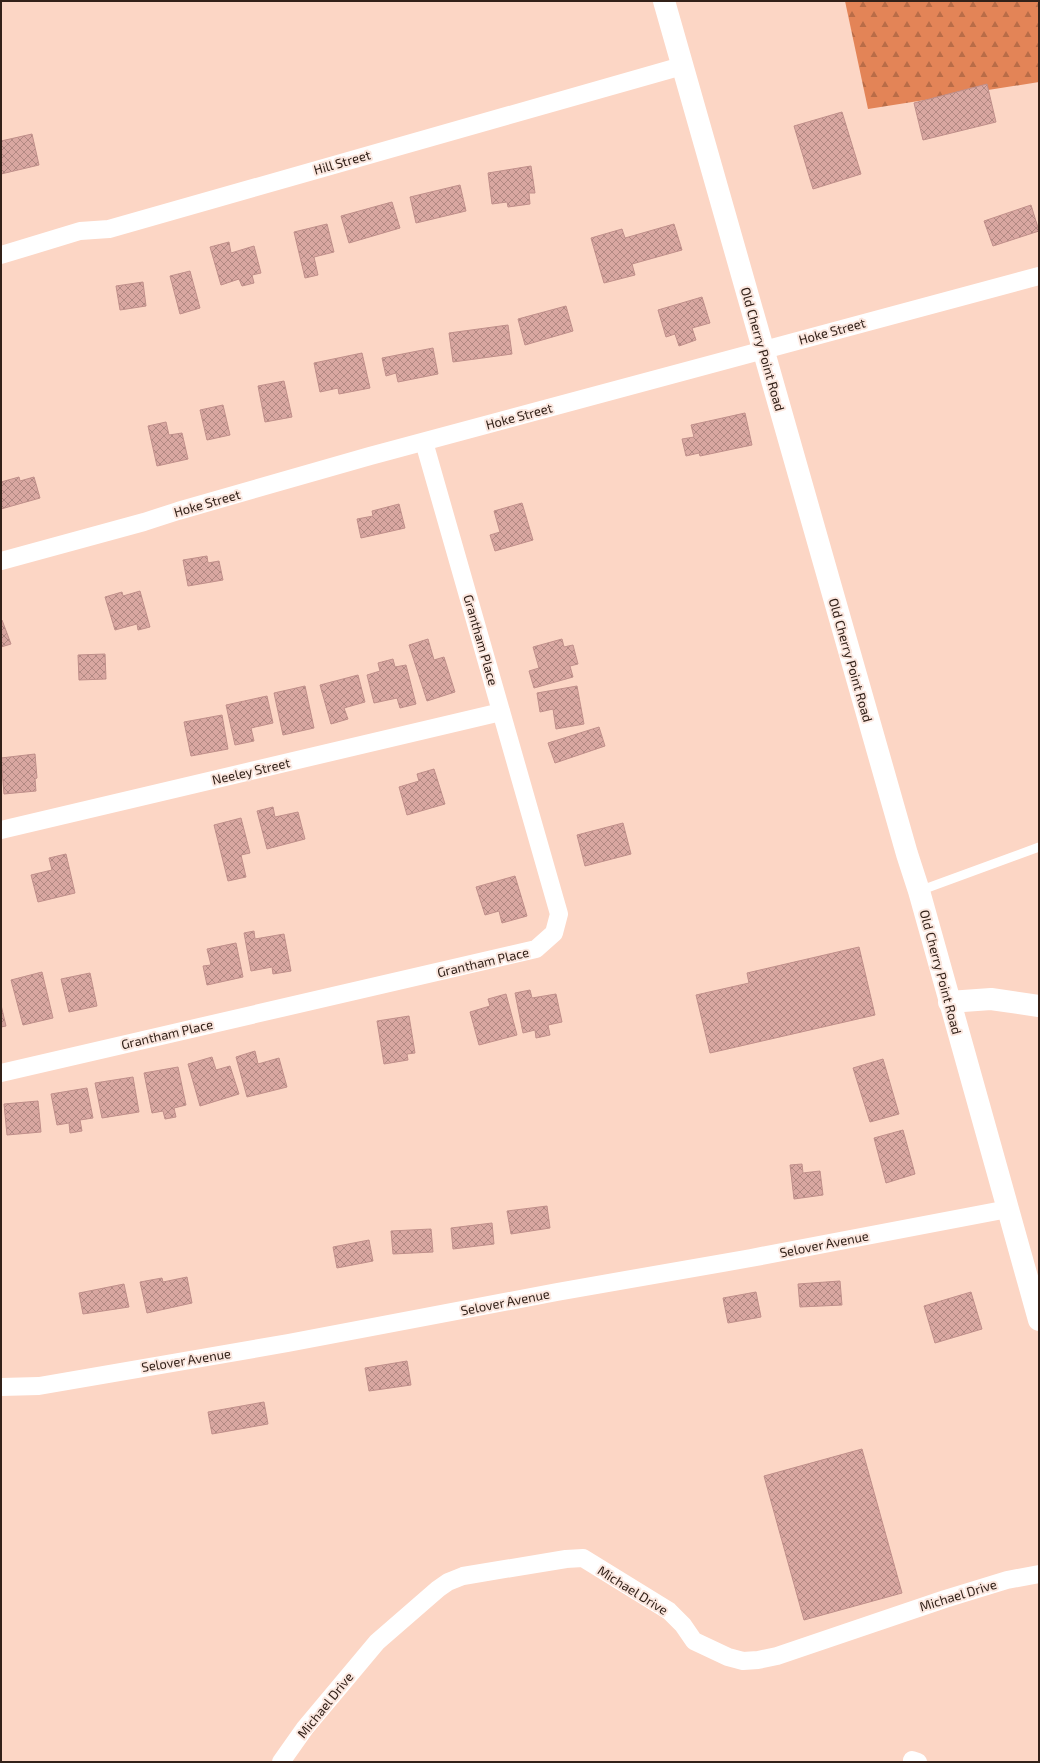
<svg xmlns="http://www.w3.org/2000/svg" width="1040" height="1763" viewBox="0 0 1040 1763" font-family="'Exo 2',sans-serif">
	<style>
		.forest { fill: url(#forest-firs) }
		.building { fill: url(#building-cross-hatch); stroke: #c08f8a }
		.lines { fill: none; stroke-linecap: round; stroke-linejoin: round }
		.service { stroke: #fff; stroke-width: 9 }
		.minor { stroke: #fff; stroke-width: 18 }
		.tertiary { stroke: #fff; stroke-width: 22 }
		.labels { text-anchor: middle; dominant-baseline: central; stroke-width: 4; stroke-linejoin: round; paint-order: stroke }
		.street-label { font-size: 13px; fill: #322119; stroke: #fbe7df }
	</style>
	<defs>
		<pattern id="forest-firs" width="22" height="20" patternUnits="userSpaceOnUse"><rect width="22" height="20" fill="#e38457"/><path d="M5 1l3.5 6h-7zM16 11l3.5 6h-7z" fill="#b96c47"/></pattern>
		<pattern id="building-cross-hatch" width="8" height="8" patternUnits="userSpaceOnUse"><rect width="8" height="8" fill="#d9a7a1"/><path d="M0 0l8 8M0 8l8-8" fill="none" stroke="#b18882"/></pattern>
	</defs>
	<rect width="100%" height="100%" fill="#fcd6c5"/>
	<polygon class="forest" points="845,1 1039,1 1039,82 868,109"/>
	<g class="building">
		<polygon points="987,84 996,122 923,140 914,103"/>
		<polygon points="842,112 861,174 813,189 794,126"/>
		<polygon points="32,134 39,165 1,174 1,141"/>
		<polygon points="531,166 535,193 529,193 530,204 508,207 507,202 492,204 488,173"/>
		<polygon points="460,185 466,211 416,223 410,197"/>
		<polygon points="392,202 400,228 349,243 341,216"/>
		<polygon points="1031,205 1039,231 993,246 984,221"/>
		<polygon points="327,224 334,252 314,257 318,275 305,278 294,232"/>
		<polygon points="674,224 682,250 632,264 635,275 604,283 591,238 622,229 625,238"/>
		<polygon points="229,242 231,253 254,246 261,273 252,275 254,283 242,286 239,279 221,285 210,247"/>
		<polygon points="190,271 200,308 180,314 170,276"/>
		<polygon points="143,282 146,306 120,310 116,286"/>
		<polygon points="702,297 710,323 692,328 696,340 679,346 675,334 666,337 658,310"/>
		<polygon points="566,306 573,331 525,345 518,319"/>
		<polygon points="508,325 512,354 453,362 449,333"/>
		<polygon points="433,348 438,374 398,382 396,373 386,376 382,358"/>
		<polygon points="362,353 370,388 339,394 338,388 320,392 314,363"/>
		<polygon points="284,381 292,417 265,422 258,386"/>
		<polygon points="223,405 230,435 207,440 200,410"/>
		<polygon points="745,413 752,445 700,456 699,453 686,456 682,439 694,437 691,425"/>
		<polygon points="166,422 169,435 182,433 188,459 157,466 148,426"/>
		<polygon points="19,477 20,481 34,477 40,498 1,509 1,482"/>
		<polygon points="522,503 533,540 495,551 490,535 500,532 494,511"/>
		<polygon points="399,504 405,528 361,538 357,519 373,516 372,511"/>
		<polygon points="207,556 208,563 219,561 223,580 188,586 183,560"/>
		<polygon points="140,591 150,627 138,630 137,624 115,630 105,597 122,592 123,596"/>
		<polygon points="2,620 11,644 1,647 1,621"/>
		<polygon points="428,639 434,660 444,657 455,692 427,701 409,645"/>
		<polygon points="562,639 564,647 573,645 578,664 570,666 573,677 534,688 529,671 539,668 533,647"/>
		<polygon points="105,654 106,679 79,680 78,655"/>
		<polygon points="393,659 395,667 406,665 416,704 400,708 397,698 374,703 367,675 380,671 378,663"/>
		<polygon points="358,675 365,702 344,708 348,719 331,724 320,685"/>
		<polygon points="305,686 314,728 283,735 274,693"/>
		<polygon points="577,686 584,724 556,729 553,709 540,712 537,693"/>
		<polygon points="267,696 273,723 251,728 254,741 235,745 226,705"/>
		<polygon points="222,715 228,749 191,756 184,722"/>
		<polygon points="599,727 605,746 555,763 548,743"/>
		<polygon points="35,754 37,778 35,779 36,791 4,794 1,758"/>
		<polygon points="434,769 445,804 407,815 399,787 419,781 417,774"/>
		<polygon points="273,807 275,817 298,812 305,839 267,849 257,811"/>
		<polygon points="241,818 250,853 241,855 246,877 228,881 214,825"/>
		<polygon points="623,823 631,854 585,866 577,835"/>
		<polygon points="66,854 75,893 38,902 31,875 52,870 49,858"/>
		<polygon points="515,876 527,916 502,923 499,911 485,915 476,887"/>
		<polygon points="254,931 255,939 284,934 291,971 273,974 272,967 251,971 244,933"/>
		<polygon points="236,943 243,977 207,985 203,966 211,965 207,949"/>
		<polygon points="859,947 875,1015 710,1053 696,995 749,983 747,973"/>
		<polygon points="42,972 53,1018 23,1025 11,980"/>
		<polygon points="90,973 97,1006 69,1012 61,979"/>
		<polygon points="530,990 532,998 556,994 562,1022 548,1025 550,1035 536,1038 535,1030 523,1033 515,993"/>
		<polygon points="506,994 517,1035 479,1045 470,1012 490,1006 488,999"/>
		<polygon points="1,1005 6,1026 1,1027"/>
		<polygon points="409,1016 415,1053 407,1054 408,1060 384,1064 377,1021"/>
		<polygon points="255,1051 258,1064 279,1058 287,1087 247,1097 236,1057"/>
		<polygon points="212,1057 216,1070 230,1066 239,1094 200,1106 188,1064"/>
		<polygon points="883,1059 899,1114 870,1122 853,1068"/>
		<polygon points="178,1067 186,1105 174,1108 176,1117 165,1119 163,1111 152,1113 144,1073"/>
		<polygon points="133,1077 139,1112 102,1118 95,1083"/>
		<polygon points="87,1088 93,1118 80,1120 82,1131 70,1133 69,1123 57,1125 51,1094"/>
		<polygon points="38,1101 41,1132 7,1135 4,1104"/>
		<polygon points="903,1130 915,1174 886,1183 874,1138"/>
		<polygon points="802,1164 803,1173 820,1171 823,1195 794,1199 790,1165"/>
		<polygon points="547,1206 550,1228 511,1234 507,1211"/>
		<polygon points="492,1223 494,1244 453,1249 451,1228"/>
		<polygon points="431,1229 433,1252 393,1254 391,1231"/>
		<polygon points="369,1240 373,1261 337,1268 333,1247"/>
		<polygon points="187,1277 192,1303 147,1313 140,1282 162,1278 163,1282"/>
		<polygon points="840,1281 842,1305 800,1307 798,1284"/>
		<polygon points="124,1284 129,1307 83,1314 79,1293"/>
		<polygon points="756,1292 761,1317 728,1323 723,1298"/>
		<polygon points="971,1292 982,1329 935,1343 924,1306"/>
		<polygon points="407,1361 411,1385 369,1391 365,1368"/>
		<polygon points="264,1402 268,1424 212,1434 208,1412"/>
		<polygon points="862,1449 902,1593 804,1620 764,1476"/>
	</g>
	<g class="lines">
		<polyline class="service" points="919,891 1039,847"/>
		<g class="minor">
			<polyline points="1,255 80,231 109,229 682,66"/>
			<polyline points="1,561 144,522 178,511 370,456 1039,276"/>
			<polyline points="1,830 501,712"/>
			<polyline points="1,1073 536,949 554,933 559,914 424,442"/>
			<polyline points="1,1387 39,1386 288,1343 557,1292 751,1258 1008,1209"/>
			<polyline points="912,1760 918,1762"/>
			<polyline points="281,1762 305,1728 377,1642 438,1589 448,1582 463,1576 566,1559 583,1558 669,1611 683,1625 694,1641 728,1657 743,1661 758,1660 777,1656 945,1599 1007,1580 1039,1574"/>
		</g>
		<g class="tertiary">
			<polyline points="664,1 907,854 919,891 1039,1320"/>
			<polyline points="949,1002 991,999 1039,1006"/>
		</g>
	</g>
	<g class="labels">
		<g class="street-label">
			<text transform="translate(342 162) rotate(-16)">Hill Street</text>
			<text transform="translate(832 331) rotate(-15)">Hoke Street</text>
			<text transform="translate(763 349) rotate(74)">Old Cherry Point Road</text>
			<text transform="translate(519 416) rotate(-15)">Hoke Street</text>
			<text transform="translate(207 503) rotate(-16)">Hoke Street</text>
			<text transform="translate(481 640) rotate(74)">Grantham Place</text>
			<text transform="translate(851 660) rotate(74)">Old Cherry Point Road</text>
			<text transform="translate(251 771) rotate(-13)">Neeley Street</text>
			<text transform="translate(483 962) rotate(-13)">Grantham Place</text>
			<text transform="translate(941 972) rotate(75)">Old Cherry Point Road</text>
			<text transform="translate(167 1034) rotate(-13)">Grantham Place</text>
			<text transform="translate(824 1244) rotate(-11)">Selover Avenue</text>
			<text transform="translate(505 1302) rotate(-11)">Selover Avenue</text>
			<text transform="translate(186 1360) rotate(-9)">Selover Avenue</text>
			<text transform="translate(633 1590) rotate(32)">Michael Drive</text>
			<text transform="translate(958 1595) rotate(-17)">Michael Drive</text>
			<text transform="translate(325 1705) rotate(-51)">Michael Drive</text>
		</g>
	</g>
	<rect width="1040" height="1763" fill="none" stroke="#322119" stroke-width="4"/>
</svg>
